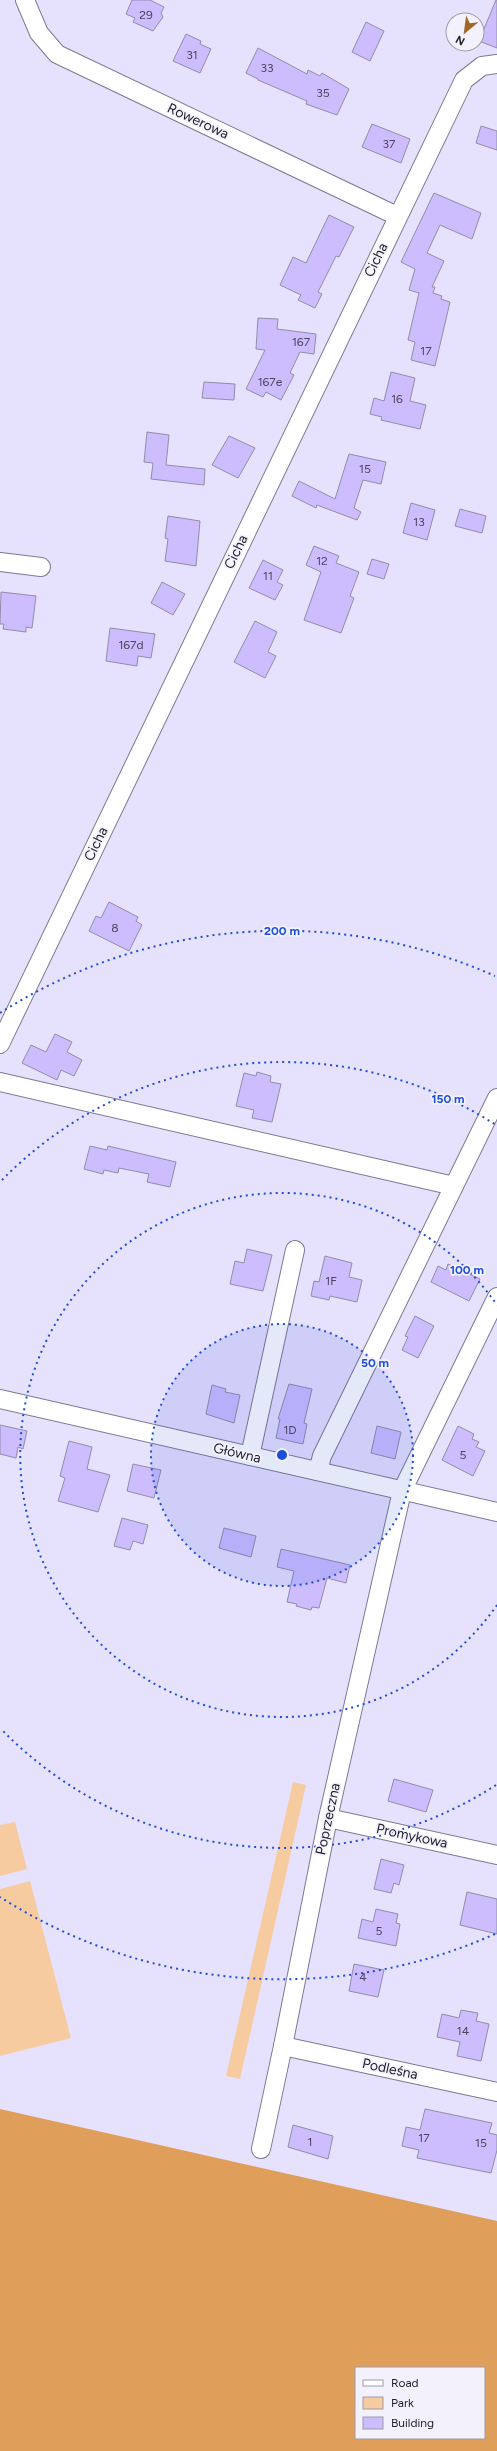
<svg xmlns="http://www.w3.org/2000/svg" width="497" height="2451" viewBox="0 0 497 2451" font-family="Figtree,sans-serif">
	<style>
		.green { fill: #f7cba0 }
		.forest { fill: #df9f5b; fill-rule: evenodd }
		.building { fill: #cdbdff; stroke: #928da7 }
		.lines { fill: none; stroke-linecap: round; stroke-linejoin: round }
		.street-casing { stroke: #7f7992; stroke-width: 20 }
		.street { stroke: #fff; stroke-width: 18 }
		.ring { fill: none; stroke: #1d4ed8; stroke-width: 2; stroke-dasharray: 2 4 }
		.labels { text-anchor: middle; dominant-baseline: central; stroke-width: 3.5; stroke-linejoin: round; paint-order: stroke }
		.number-label { font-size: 12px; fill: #4a455d }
		.street-label { font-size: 14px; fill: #1f1d27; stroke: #f3f1fc }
		.centre { fill: #1d4ed8; stroke: #f3f1fc; stroke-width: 2 }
		.ring-label { font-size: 12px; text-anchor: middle; font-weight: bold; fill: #1d4ed8; stroke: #f3f1fc; stroke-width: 3.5; stroke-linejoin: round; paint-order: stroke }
	</style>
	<rect width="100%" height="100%" fill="#e6e1fd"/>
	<g class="green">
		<polygon points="293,1782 306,1785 240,2079 226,2076"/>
		<polygon points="15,1822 27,1869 0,1876 0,1825"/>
		<polygon points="30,1881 71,2038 0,2056 0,1889"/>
	</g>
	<path class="forest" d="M0 2109 497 2221V2451H0ZM356 2368H484V2438H356Z"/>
	<g class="building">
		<polygon points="132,0 150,0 164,7 161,13 163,17 153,31 133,22 135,18 126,14"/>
		<polygon points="496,0 497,0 497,48 479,41"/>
		<polygon points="366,22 384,31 370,61 352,52"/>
		<polygon points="186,34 201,41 200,44 211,49 200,73 173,61"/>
		<polygon points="258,48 307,74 308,70 320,76 322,73 349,89 337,115 306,104 307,101 258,80 258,79 246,73"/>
		<polygon points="372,124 410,139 401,163 362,147"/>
		<polygon points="481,126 497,131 497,150 476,143"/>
		<polygon points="434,193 481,213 472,239 440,225 427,253 444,261 432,287 435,287 433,293 442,296 441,299 450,302 435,366 411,360 415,342 408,340 419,293 409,290 415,269 401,262"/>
		<polygon points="329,215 354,227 339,257 336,256 318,292 322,294 315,308 298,300 301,295 280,285 293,257 306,263"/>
		<polygon points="258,318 278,319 277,329 316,334 314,354 300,352 290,373 294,375 281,400 266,392 263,397 246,389 265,350 256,349"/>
		<polygon points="391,372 415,378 410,401 426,405 420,429 381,420 382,417 370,414 374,398 384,401"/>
		<polygon points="204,382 235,384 234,400 202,398"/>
		<polygon points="147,432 169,435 166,465 205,469 204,485 151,479 153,463 144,462"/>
		<polygon points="229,436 255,448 238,478 212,465"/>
		<polygon points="349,454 386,462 381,484 363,480 354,508 361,512 357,520 317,505 316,508 292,496 299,481 335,499"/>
		<polygon points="411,503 435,510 427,540 403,533"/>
		<polygon points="460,509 486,516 482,533 455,526"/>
		<polygon points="168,516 200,521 196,566 165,561 168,539 165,538"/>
		<polygon points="314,546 339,556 336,563 359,572 350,596 354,598 341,633 304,620 321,572 306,565"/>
		<polygon points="372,559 389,564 384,579 367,574"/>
		<polygon points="263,560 283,570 277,582 283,585 275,600 249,588"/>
		<polygon points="162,582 185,594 173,615 151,603"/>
		<polygon points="1,592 36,596 32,628 26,627 26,632 3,629 4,624 0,624"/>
		<polygon points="255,621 277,632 268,652 276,656 265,678 234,662"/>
		<polygon points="110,628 155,634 151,658 138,656 137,666 106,661"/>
		<polygon points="109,902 138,917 136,921 142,925 129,951 89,931 96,916 101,918"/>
		<polygon points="55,1034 72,1042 67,1052 82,1060 74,1076 61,1070 57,1080 22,1063 31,1045 46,1052"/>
		<polygon points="257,1072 271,1076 270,1082 281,1084 272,1122 252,1118 254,1110 236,1106 244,1073 256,1076"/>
		<polygon points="90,1146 107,1150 108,1146 176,1162 170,1187 147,1182 149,1174 119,1168 118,1173 104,1170 103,1174 84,1169"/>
		<polygon points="247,1249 272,1255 263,1291 230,1284 235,1261 244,1263"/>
		<polygon points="325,1256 352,1263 349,1277 362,1280 357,1302 330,1296 329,1300 311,1296 314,1281 319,1282"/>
		<polygon points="448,1264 480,1279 469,1301 431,1282 438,1266 446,1270"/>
		<polygon points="415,1316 434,1326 418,1358 402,1350 408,1337 405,1336"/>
		<polygon points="289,1384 312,1389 304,1423 307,1424 303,1444 276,1438 280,1419 278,1419"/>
		<polygon points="212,1385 226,1389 225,1392 240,1395 234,1423 206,1414"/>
		<polygon points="0,1425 27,1431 23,1449 18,1447 16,1458 0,1454"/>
		<polygon points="377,1426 401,1432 395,1459 371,1453"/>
		<polygon points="458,1426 474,1434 472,1439 479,1442 476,1447 485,1451 473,1476 442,1460"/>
		<polygon points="69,1441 92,1447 87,1469 110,1475 98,1512 58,1501 65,1478 60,1476"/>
		<polygon points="133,1464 161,1470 154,1498 127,1491"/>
		<polygon points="122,1518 148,1525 143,1544 133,1541 130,1550 114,1546"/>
		<polygon points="224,1528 256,1536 251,1557 219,1548"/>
		<polygon points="281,1549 350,1565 346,1583 327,1578 319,1608 312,1607 311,1610 296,1606 297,1604 287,1602 294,1571 277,1567"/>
		<polygon points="394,1779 433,1790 426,1812 388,1801"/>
		<polygon points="381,1859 404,1865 399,1885 394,1883 391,1893 374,1889"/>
		<polygon points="467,1892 497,1899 497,1934 460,1925"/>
		<polygon points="376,1909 398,1914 396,1923 400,1924 396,1946 358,1938 362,1919 373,1922"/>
		<polygon points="354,1964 384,1970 378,1997 349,1991"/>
		<polygon points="461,2010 478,2013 476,2021 489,2024 481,2061 457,2056 460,2042 437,2037 442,2014 459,2018"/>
		<polygon points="425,2109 492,2123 489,2133 497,2135 497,2150 491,2173 417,2158 419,2150 402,2146 406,2127 420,2130"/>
		<polygon points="293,2125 333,2136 328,2159 288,2147"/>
	</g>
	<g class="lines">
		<defs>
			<g id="street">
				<polyline points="25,0 39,33 57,54 397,216"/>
				<polyline points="0,562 41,567"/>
				<polyline points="0,1044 464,80 482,66 497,64"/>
				<polyline points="0,1082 454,1186"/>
				<polyline points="0,1399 497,1512"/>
				<polyline points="250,1456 295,1250"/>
				<polyline points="318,1471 322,1456 497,1098"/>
				<polyline points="328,1818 497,1855"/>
				<polyline points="283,2046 497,2092"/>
				<polyline points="261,2149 283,2046 328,1818 402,1491 497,1297"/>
			</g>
		</defs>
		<use href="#street" class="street-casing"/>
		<use href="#street" class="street"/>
	</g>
	<circle cx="282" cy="1455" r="131" fill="#1d4ed8" fill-opacity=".12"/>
	<g class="ring">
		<circle cx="282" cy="1455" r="131"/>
		<path d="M497 1605A262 262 0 1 1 497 1305"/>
		<path d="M496 1785A393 393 0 0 1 2 1730M2 1180A393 393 0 0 1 496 1125"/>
		<path d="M495 1934A524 524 0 0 1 0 1897M0 1013A524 524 0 0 1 495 976"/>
	</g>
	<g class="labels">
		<g class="number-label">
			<text x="146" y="15">29</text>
			<text x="192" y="55">31</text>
			<text x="267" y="68">33</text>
			<text x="323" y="93">35</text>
			<text x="389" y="144">37</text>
			<text x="301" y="342">167</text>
			<text x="426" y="351">17</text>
			<text x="270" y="382">167e</text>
			<text x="397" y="399">16</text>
			<text x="365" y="469">15</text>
			<text x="419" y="522">13</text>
			<text x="322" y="561">12</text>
			<text x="268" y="576">11</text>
			<text x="131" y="645">167d</text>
			<text x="115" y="928">8</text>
			<text x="331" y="1281">1F</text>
			<text x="290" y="1430">1D</text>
			<text x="463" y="1455">5</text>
			<text x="379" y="1931">5</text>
			<text x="363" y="1977">4</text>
			<text x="463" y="2031">14</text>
			<text x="424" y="2138">17</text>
			<text x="310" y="2142">1</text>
			<text x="481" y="2143">15</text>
		</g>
		<g class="street-label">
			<text transform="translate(198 121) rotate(25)">Rowerowa</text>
			<text transform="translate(376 260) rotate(-64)">Cicha</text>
			<text transform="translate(236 552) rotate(-64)">Cicha</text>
			<text transform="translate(96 844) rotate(-64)">Cicha</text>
			<text transform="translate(237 1453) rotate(13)">Główna</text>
			<text transform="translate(328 1819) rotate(-78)">Poprzeczna</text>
			<text transform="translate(412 1836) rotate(12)">Promykowa</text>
			<text transform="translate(390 2069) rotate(12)">Podleśna</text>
		</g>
	</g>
	<circle cx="282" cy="1455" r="6" class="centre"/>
	<g class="ring-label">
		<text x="282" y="935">200 m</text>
		<text x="448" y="1103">150 m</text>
		<text x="467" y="1274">100 m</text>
		<text x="375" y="1367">50 m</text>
	</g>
	<rect x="355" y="2367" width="130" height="72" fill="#f3f1fc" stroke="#9e9ca7"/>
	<rect x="363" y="2380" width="20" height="6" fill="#ffffff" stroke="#9e9ca7"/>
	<text x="391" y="2387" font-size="12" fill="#1f1d27">Road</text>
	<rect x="363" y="2397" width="20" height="12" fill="#f7cba0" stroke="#9e9ca7"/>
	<text x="391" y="2407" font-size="12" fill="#1f1d27">Park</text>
	<rect x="363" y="2417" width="20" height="12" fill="#cdbdff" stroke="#9e9ca7"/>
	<text x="391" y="2427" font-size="12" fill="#1f1d27">Building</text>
	<g transform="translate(465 32) rotate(209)"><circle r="19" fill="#f3f1fc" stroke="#9e9ca7"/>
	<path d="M0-3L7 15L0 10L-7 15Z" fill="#a26926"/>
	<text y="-6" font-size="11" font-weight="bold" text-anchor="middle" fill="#1f1d27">N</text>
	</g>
</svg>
